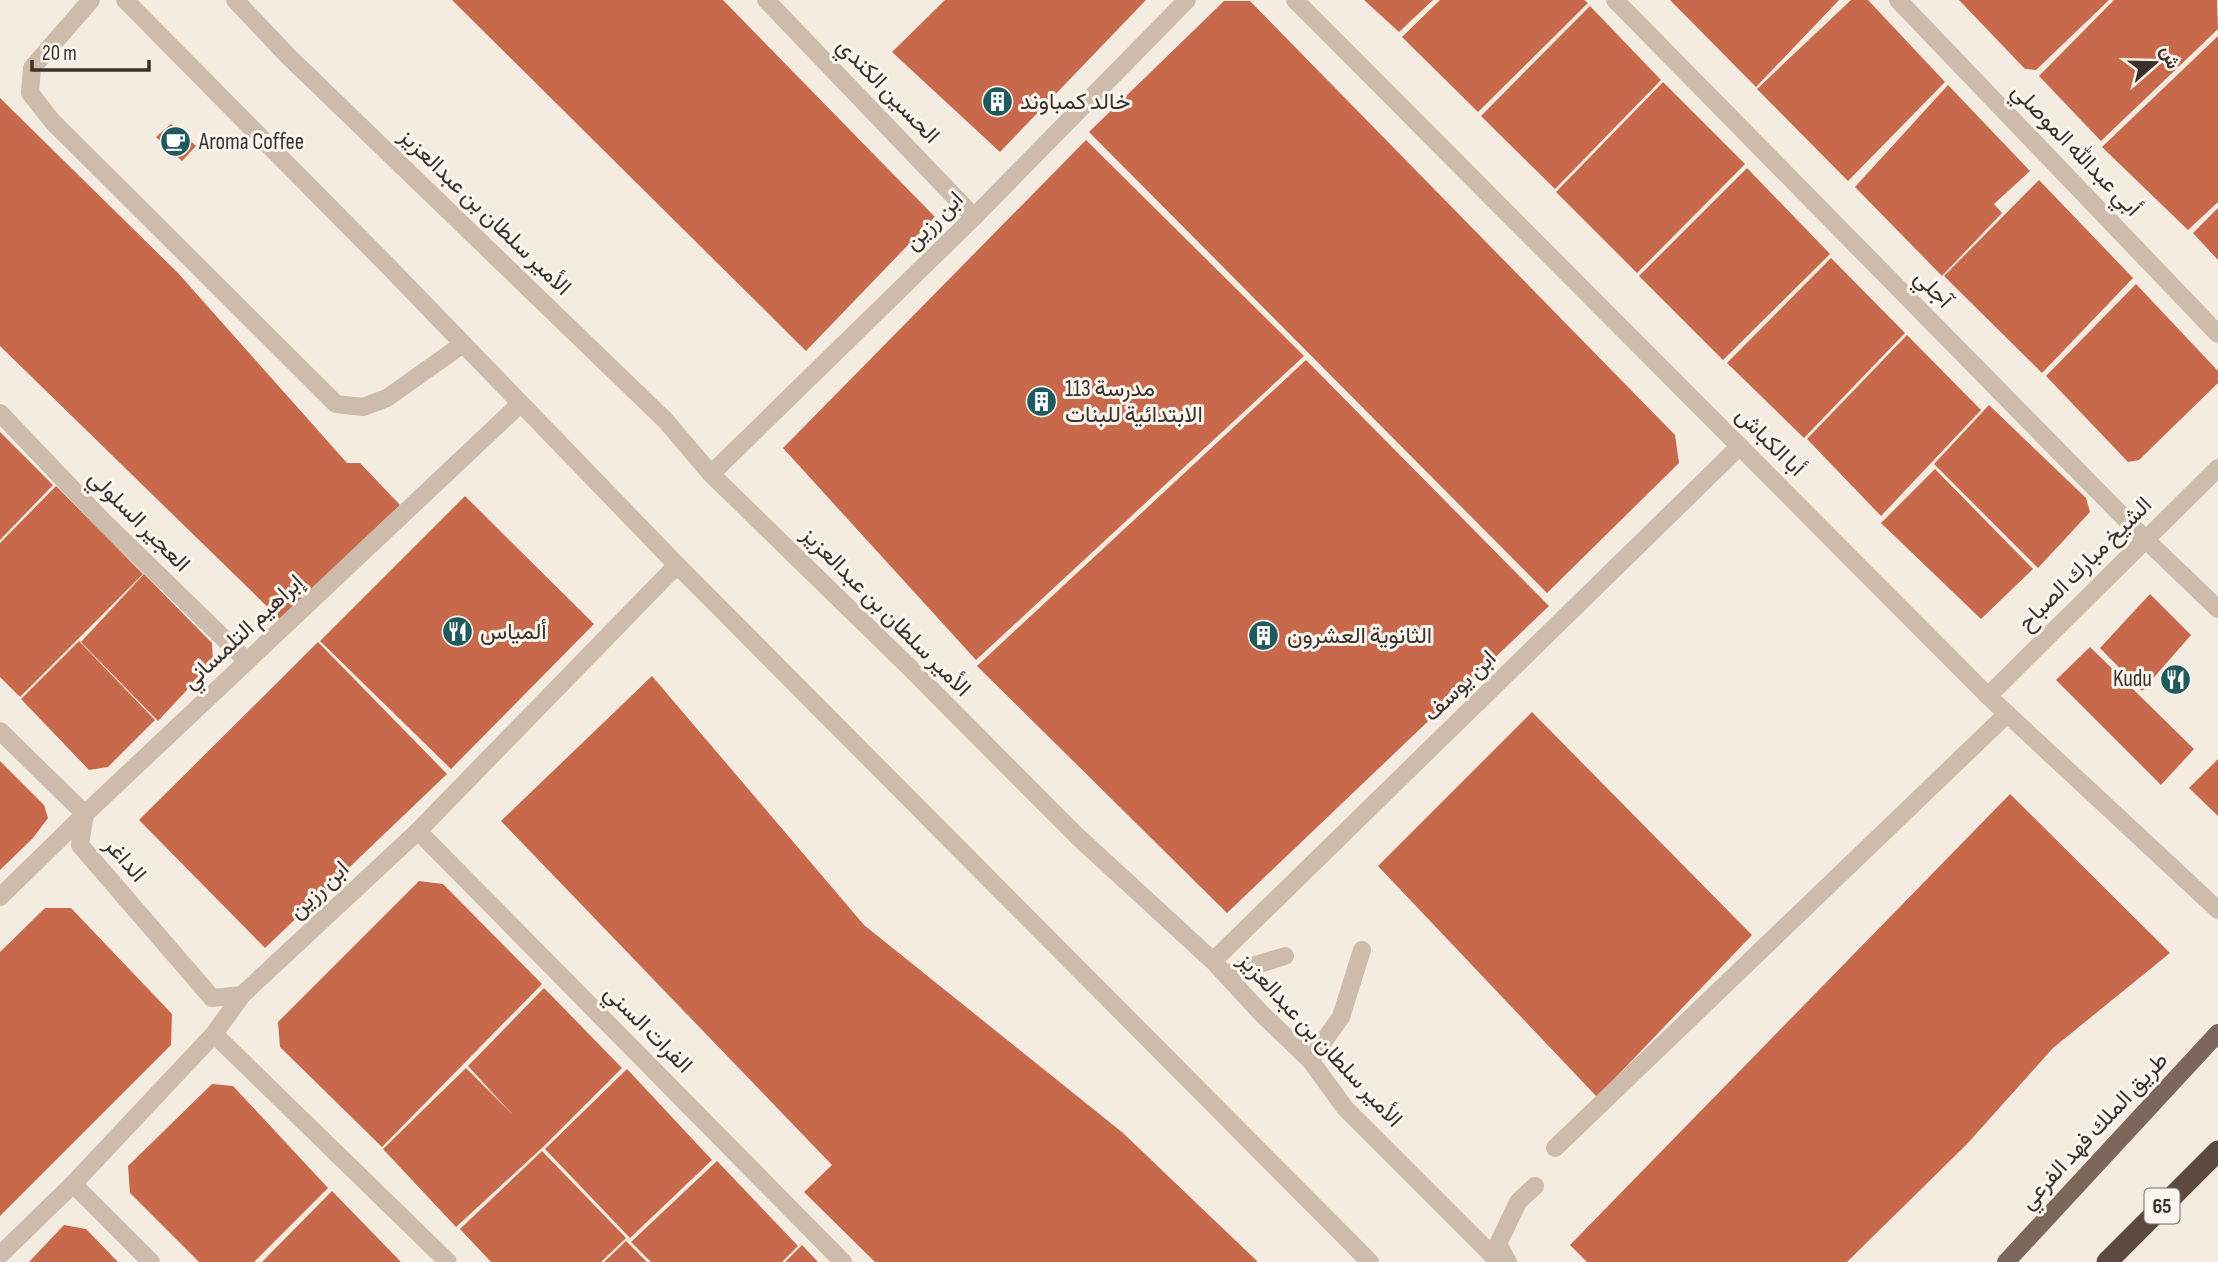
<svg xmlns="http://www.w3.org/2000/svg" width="2218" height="1262" viewBox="0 0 2218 1262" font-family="'Sofia Sans Condensed',Vazirmatn,sans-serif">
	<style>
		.building { fill: #c8694b }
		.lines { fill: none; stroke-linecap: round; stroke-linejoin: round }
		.service { stroke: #cdbbac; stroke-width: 18 }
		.minor { stroke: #cdbbac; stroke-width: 18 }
		.tertiary { stroke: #cdbbac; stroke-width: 18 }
		.primary { stroke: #7d675c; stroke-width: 18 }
		.motorway { stroke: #5c4a42; stroke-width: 21 }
		.labels { text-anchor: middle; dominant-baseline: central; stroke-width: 6; stroke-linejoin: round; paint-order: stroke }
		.shield { fill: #fbf5ee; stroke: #756b66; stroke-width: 2 }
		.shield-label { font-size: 21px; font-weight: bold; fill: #3b302b }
		.street-label { font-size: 23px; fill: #3b302b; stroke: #fbf5ee }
		.poi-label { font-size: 23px; fill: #3b302b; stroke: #fbf5ee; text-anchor: start }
	</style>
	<rect width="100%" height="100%" fill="#f4ebe1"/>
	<g class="building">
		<polygon points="452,0 723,0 935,217 806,351"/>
		<polygon points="945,0 1146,0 1000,152 892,52"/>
		<polygon points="1364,0 1433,0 1399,32"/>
		<polygon points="1440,0 1584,0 1588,3 1478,112 1402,37"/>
		<polygon points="1670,0 1839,0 1756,87"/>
		<polygon points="1851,0 1868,0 1945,82 1848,181 1757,89"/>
		<polygon points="1959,0 2109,0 2036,70 2025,69"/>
		<polygon points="2114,0 2217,0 2218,29 2101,141 2039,76"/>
		<polygon points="1224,1 1250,1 1675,435 1679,463 1547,593 1089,132"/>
		<polygon points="1590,6 1661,80 1555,189 1481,116"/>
		<polygon points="2218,36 2218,202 2188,230 2102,147"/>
		<polygon points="1663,82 1745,164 1637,273 1556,192"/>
		<polygon points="1948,85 2030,171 1994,204 2002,213 1942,276 1855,187"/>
		<polygon points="0,98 178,273 347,463 360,463 400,505 280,619 0,346"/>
		<polygon points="171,124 196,146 182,161 156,137"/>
		<polygon points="1086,140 1304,356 976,660 783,448"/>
		<polygon points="1747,168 1830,254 1723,360 1639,276"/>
		<polygon points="2039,180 2133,278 2042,373 1944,276"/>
		<polygon points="2218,208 2218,260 2193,233"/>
		<polygon points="1831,258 1905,333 1804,438 1727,363"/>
		<polygon points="2136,284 2218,371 2218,383 2139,460 2128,462 2046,376"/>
		<polygon points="1907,335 1981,410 1881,516 1807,439"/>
		<polygon points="1306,360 1549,606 1227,913 977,666"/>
		<polygon points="1989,405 2086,498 2090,512 2038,568 1934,464"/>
		<polygon points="0,432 53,485 0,540"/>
		<polygon points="1935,469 2033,569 1981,619 1881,523"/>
		<polygon points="56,486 143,574 20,697 0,677 0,543"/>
		<polygon points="465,496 594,624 451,769 320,641"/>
		<polygon points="144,574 212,643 213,662 158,721 81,642"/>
		<polygon points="2150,594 2191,635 2142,691 2100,648"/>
		<polygon points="79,641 155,720 108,767 89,770 21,699"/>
		<polygon points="318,642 447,774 265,948 139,820"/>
		<polygon points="2090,647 2194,749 2161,785 2056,680"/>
		<polygon points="652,676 864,925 1123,1133 1258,1262 875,1262 804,1192 832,1165 501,821"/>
		<polygon points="1532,712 1752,935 1597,1097 1378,866"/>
		<polygon points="2218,759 2218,816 2189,788"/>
		<polygon points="0,761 44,805 48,818 33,838 0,870"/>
		<polygon points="2010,794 2170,953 2053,1048 1967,1144 1847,1262 1587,1262 1570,1245"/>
		<polygon points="419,881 443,884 542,984 382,1147 280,1047 278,1022"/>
		<polygon points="45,908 71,908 172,1014 171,1045 0,1216 0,952"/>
		<polygon points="544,988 622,1068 543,1147 456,1227 383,1149 466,1068 513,1115 468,1066"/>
		<polygon points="627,1069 712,1160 630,1238 545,1149"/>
		<polygon points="212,1084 233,1086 328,1188 254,1262 199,1262 130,1193 128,1166"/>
		<polygon points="542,1151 626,1238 601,1262 491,1262 460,1229"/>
		<polygon points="717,1161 798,1246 782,1262 651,1262 631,1242"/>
		<polygon points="332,1191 401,1262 262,1262"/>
		<polygon points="64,1225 86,1229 118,1262 29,1262"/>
		<polygon points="626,1241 647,1262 604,1262"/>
		<polygon points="802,1245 818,1262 785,1262"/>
	</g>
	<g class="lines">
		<g class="service">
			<polyline points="91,0 32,68 30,93 52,121 336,404 363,407 387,398 463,344"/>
			<polyline points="1226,974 1285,956"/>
			<polyline points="1310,1060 1341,1017 1362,950"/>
			<polyline points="1555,1148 2007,714"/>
			<polyline points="1508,1262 1498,1244 1518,1202 1535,1186"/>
		</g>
		<g class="minor">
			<polyline points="766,0 974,217"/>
			<polyline points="1295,0 1988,696 2218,910"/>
			<polyline points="1615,0 2145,539 2218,609"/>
			<polyline points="1898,0 2218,334"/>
			<polyline points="0,413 102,520 247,661"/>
			<polyline points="711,474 974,217 1187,0"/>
			<polyline points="1988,696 2218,468"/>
			<polyline points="0,731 85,814 80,845 212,998 242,995"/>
			<polyline points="418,831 843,1262"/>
			<polyline points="0,897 85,814 520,404"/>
			<polyline points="1213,961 1740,446"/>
			<polyline points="214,1034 448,1262"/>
			<polyline points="73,1184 151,1262"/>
			<polyline points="0,1255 73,1184 214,1034 242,995 418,831 677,565"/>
		</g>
		<g class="tertiary">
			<polyline points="125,0 389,267 677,565 1370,1262"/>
			<polyline points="235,0 288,56 665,420 711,474 906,664 1077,836 1213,961 1262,1014 1310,1060 1345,1108 1499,1262"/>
		</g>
		<polyline class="primary" points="2006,1262 2218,1033"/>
		<polyline class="motorway" points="2107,1262 2218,1151"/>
	</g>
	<defs>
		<symbol id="building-disc" viewBox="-11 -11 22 22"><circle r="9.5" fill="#1f5a5e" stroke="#fbf5ee"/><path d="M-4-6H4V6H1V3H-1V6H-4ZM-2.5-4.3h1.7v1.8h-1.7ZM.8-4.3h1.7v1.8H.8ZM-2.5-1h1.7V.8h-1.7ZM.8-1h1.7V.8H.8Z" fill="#fff"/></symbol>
		<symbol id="cafe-disc" viewBox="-11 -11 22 22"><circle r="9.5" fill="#1f5a5e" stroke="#fbf5ee"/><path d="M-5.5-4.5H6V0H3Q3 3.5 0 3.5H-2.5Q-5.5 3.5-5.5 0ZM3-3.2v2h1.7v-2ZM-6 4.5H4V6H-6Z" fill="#fff"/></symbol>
		<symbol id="restaurant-disc" viewBox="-11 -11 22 22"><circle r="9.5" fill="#1f5a5e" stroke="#fbf5ee"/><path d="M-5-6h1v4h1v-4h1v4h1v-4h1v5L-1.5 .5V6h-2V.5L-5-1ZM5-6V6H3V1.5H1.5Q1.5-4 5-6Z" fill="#fff"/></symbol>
	</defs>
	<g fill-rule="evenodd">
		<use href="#building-disc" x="980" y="84" width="35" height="35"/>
		<use href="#cafe-disc" x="158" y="124" width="35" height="35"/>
		<use href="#building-disc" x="1024" y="384" width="35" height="35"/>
		<use href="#restaurant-disc" x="440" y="614" width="35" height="35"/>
		<use href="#building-disc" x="1246" y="618" width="35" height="35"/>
		<use href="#restaurant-disc" x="2158" y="662" width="35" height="35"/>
	</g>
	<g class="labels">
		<rect class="shield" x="2144.5" y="1188.5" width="35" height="35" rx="5"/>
		<g class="shield-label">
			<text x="2162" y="1206">65</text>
		</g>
		<g class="street-label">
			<text transform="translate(888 91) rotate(46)">الحسين الكندي</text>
			<text transform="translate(2076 150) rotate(46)">أبي عبدالله الموصلي</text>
			<text transform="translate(485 212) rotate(44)">الأمير سلطان بن عبدالعزيز</text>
			<text transform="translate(934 221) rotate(-45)">ابن رزين</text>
			<text transform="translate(1933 289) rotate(46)">آجلي</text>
			<text transform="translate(1770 442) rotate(45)">أبا الكباش</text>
			<text transform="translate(139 521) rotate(45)">العجير السلولي</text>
			<text transform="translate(2085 564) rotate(-45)">الشيخ مبارك الصباح</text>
			<text transform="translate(886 612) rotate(45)">الأمير سلطان بن عبدالعزيز</text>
			<text transform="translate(243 632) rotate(-43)">إبراهيم التلمساني</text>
			<text transform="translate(1460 686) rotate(-44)">ابن يوسف</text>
			<text transform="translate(125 860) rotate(49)">الداغر</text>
			<text transform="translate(319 890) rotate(-43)">ابن رزين</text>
			<text transform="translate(648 1029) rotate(45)">الفرات السني</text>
			<text transform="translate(1320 1040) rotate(47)">الأمير سلطان بن عبدالعزيز</text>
			<text transform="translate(2094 1131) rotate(-47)">طريق الملك فهد الفرعي</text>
		</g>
		<g class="poi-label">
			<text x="1020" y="102">خالد كمباوند</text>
			<text x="199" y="142">Aroma Coffee</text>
			<text x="1065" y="389">مدرسة 113<tspan x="1065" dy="26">الابتدائية للبنات</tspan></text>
			<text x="480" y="632">ألمياس</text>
			<text x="1287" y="636">الثانوية العشرون</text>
			<text x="2152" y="679" text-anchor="end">Kudu</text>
		</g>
	</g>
	<g transform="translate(2155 63) rotate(70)" stroke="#fbf5ee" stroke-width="5" paint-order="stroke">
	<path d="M0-5L12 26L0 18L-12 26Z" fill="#3b302b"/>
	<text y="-10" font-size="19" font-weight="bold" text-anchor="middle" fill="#3b302b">ش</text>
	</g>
	<path d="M32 60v10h117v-10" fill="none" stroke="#3b302b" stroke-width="3.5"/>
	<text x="42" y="60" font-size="21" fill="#3b302b" stroke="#fbf5ee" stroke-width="5" paint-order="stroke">20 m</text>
</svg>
